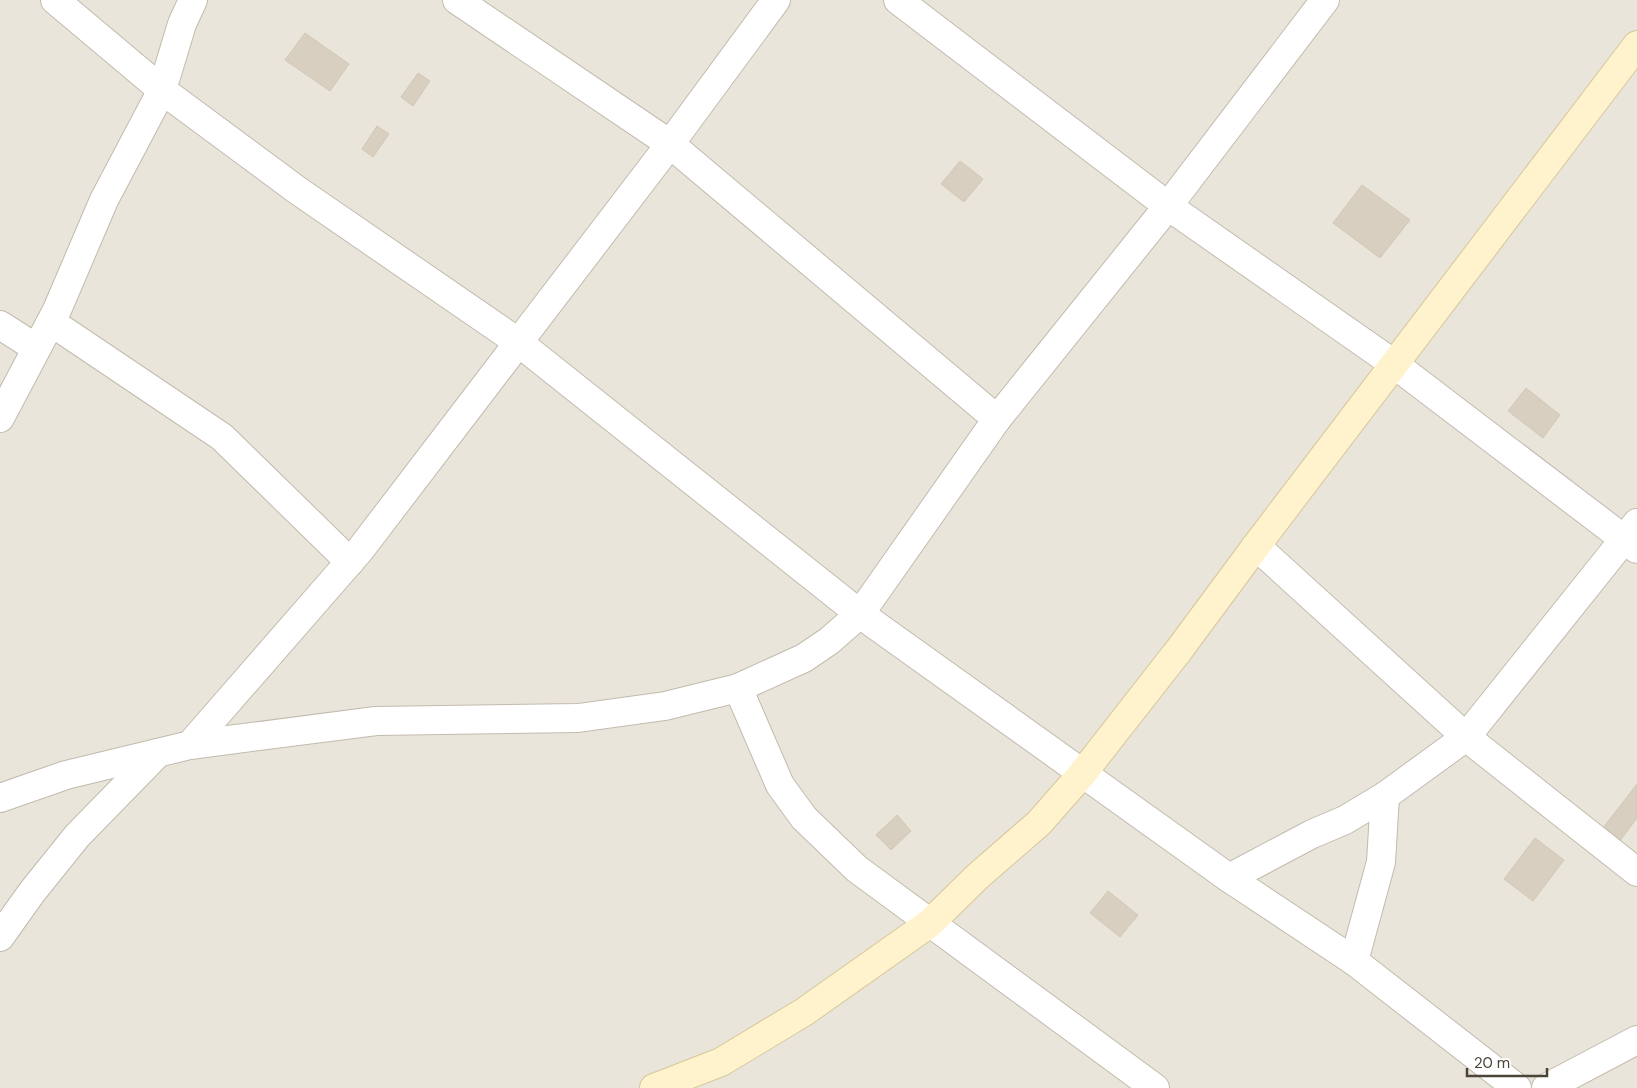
<svg xmlns="http://www.w3.org/2000/svg" width="1637" height="1088" viewBox="0 0 1637 1088" font-family="'DM Sans',sans-serif">
	<style>
		.residential { fill: #eae5da }
		.building { fill: #d8cfc1; stroke: #d3c7b4 }
		.lines { fill: none; stroke-linecap: round; stroke-linejoin: round }
		.street-casing { stroke: #c2bbae; stroke-width: 30 }
		.secondary-casing { stroke: #d6c79b; stroke-width: 30 }
		.street { stroke: #fff; stroke-width: 28 }
		.secondary { stroke: #fff3cd; stroke-width: 28 }
	</style>
	<rect width="100%" height="100%" fill="#f6f3ec"/>
	<rect class="residential" x="0" y="0" width="1637" height="1088"/>
	<g class="building">
		<polygon points="305,33 349,64 330,91 285,60"/>
		<polygon points="418,73 430,81 413,106 401,97"/>
		<polygon points="377,126 389,134 373,157 362,149"/>
		<polygon points="960,161 983,179 964,202 941,184"/>
		<polygon points="1362,185 1410,220 1380,258 1333,223"/>
		<polygon points="1526,388 1560,415 1543,438 1508,411"/>
		<polygon points="1637,784 1637,818 1616,846 1599,833"/>
		<polygon points="897,815 911,831 891,850 876,835"/>
		<polygon points="1535,838 1564,860 1533,901 1504,879"/>
		<polygon points="1108,891 1138,915 1120,937 1090,913"/>
	</g>
	<g class="lines">
		<defs>
			<g id="street">
				<polyline points="55,0 162,90 297,190 518,342 860,614 1229,878 1354,961 1517,1088"/>
				<polyline points="457,0 670,144 997,419"/>
				<polyline points="898,0 1168,206 1394,364 1637,549"/>
				<polyline points="51,322 222,437 350,562"/>
				<polyline points="0,325 36,348"/>
				<polyline points="0,418 57,310 104,200 162,90 182,24 193,0"/>
				<polyline points="1256,546 1466,737 1637,872"/>
				<polyline points="738,688 780,785 804,818 857,869 1155,1088"/>
				<polyline points="190,745 360,550 670,144 776,0"/>
				<polyline points="0,798 66,775 190,745 376,721 578,718 665,706 738,688 804,658 829,641 860,614 997,419 1168,206 1325,0"/>
				<polyline points="1229,878 1312,834 1345,820 1385,796 1466,737 1637,523"/>
				<polyline points="0,937 32,892 77,836 158,753"/>
				<polyline points="1354,961 1381,862 1385,796"/>
				<polyline points="1546,1088 1637,1040"/>
			</g>
			<polyline id="secondary" points="654,1088 721,1062 804,1012 930,923 978,876 1039,823 1082,774 1179,650 1256,546 1637,45"/>
		</defs>
		<use href="#street" class="street-casing"/>
		<use href="#secondary" class="secondary-casing"/>
		<use href="#street" class="street"/>
		<use href="#secondary" class="secondary"/>
	</g>
	<path d="M1467 1068v8h80v-8" fill="none" stroke="#4b4439" stroke-width="2.5"/>
	<text x="1474" y="1068" font-size="15" fill="#4b4439" stroke="#ffffff" stroke-width="4" paint-order="stroke">20 m</text>
</svg>
